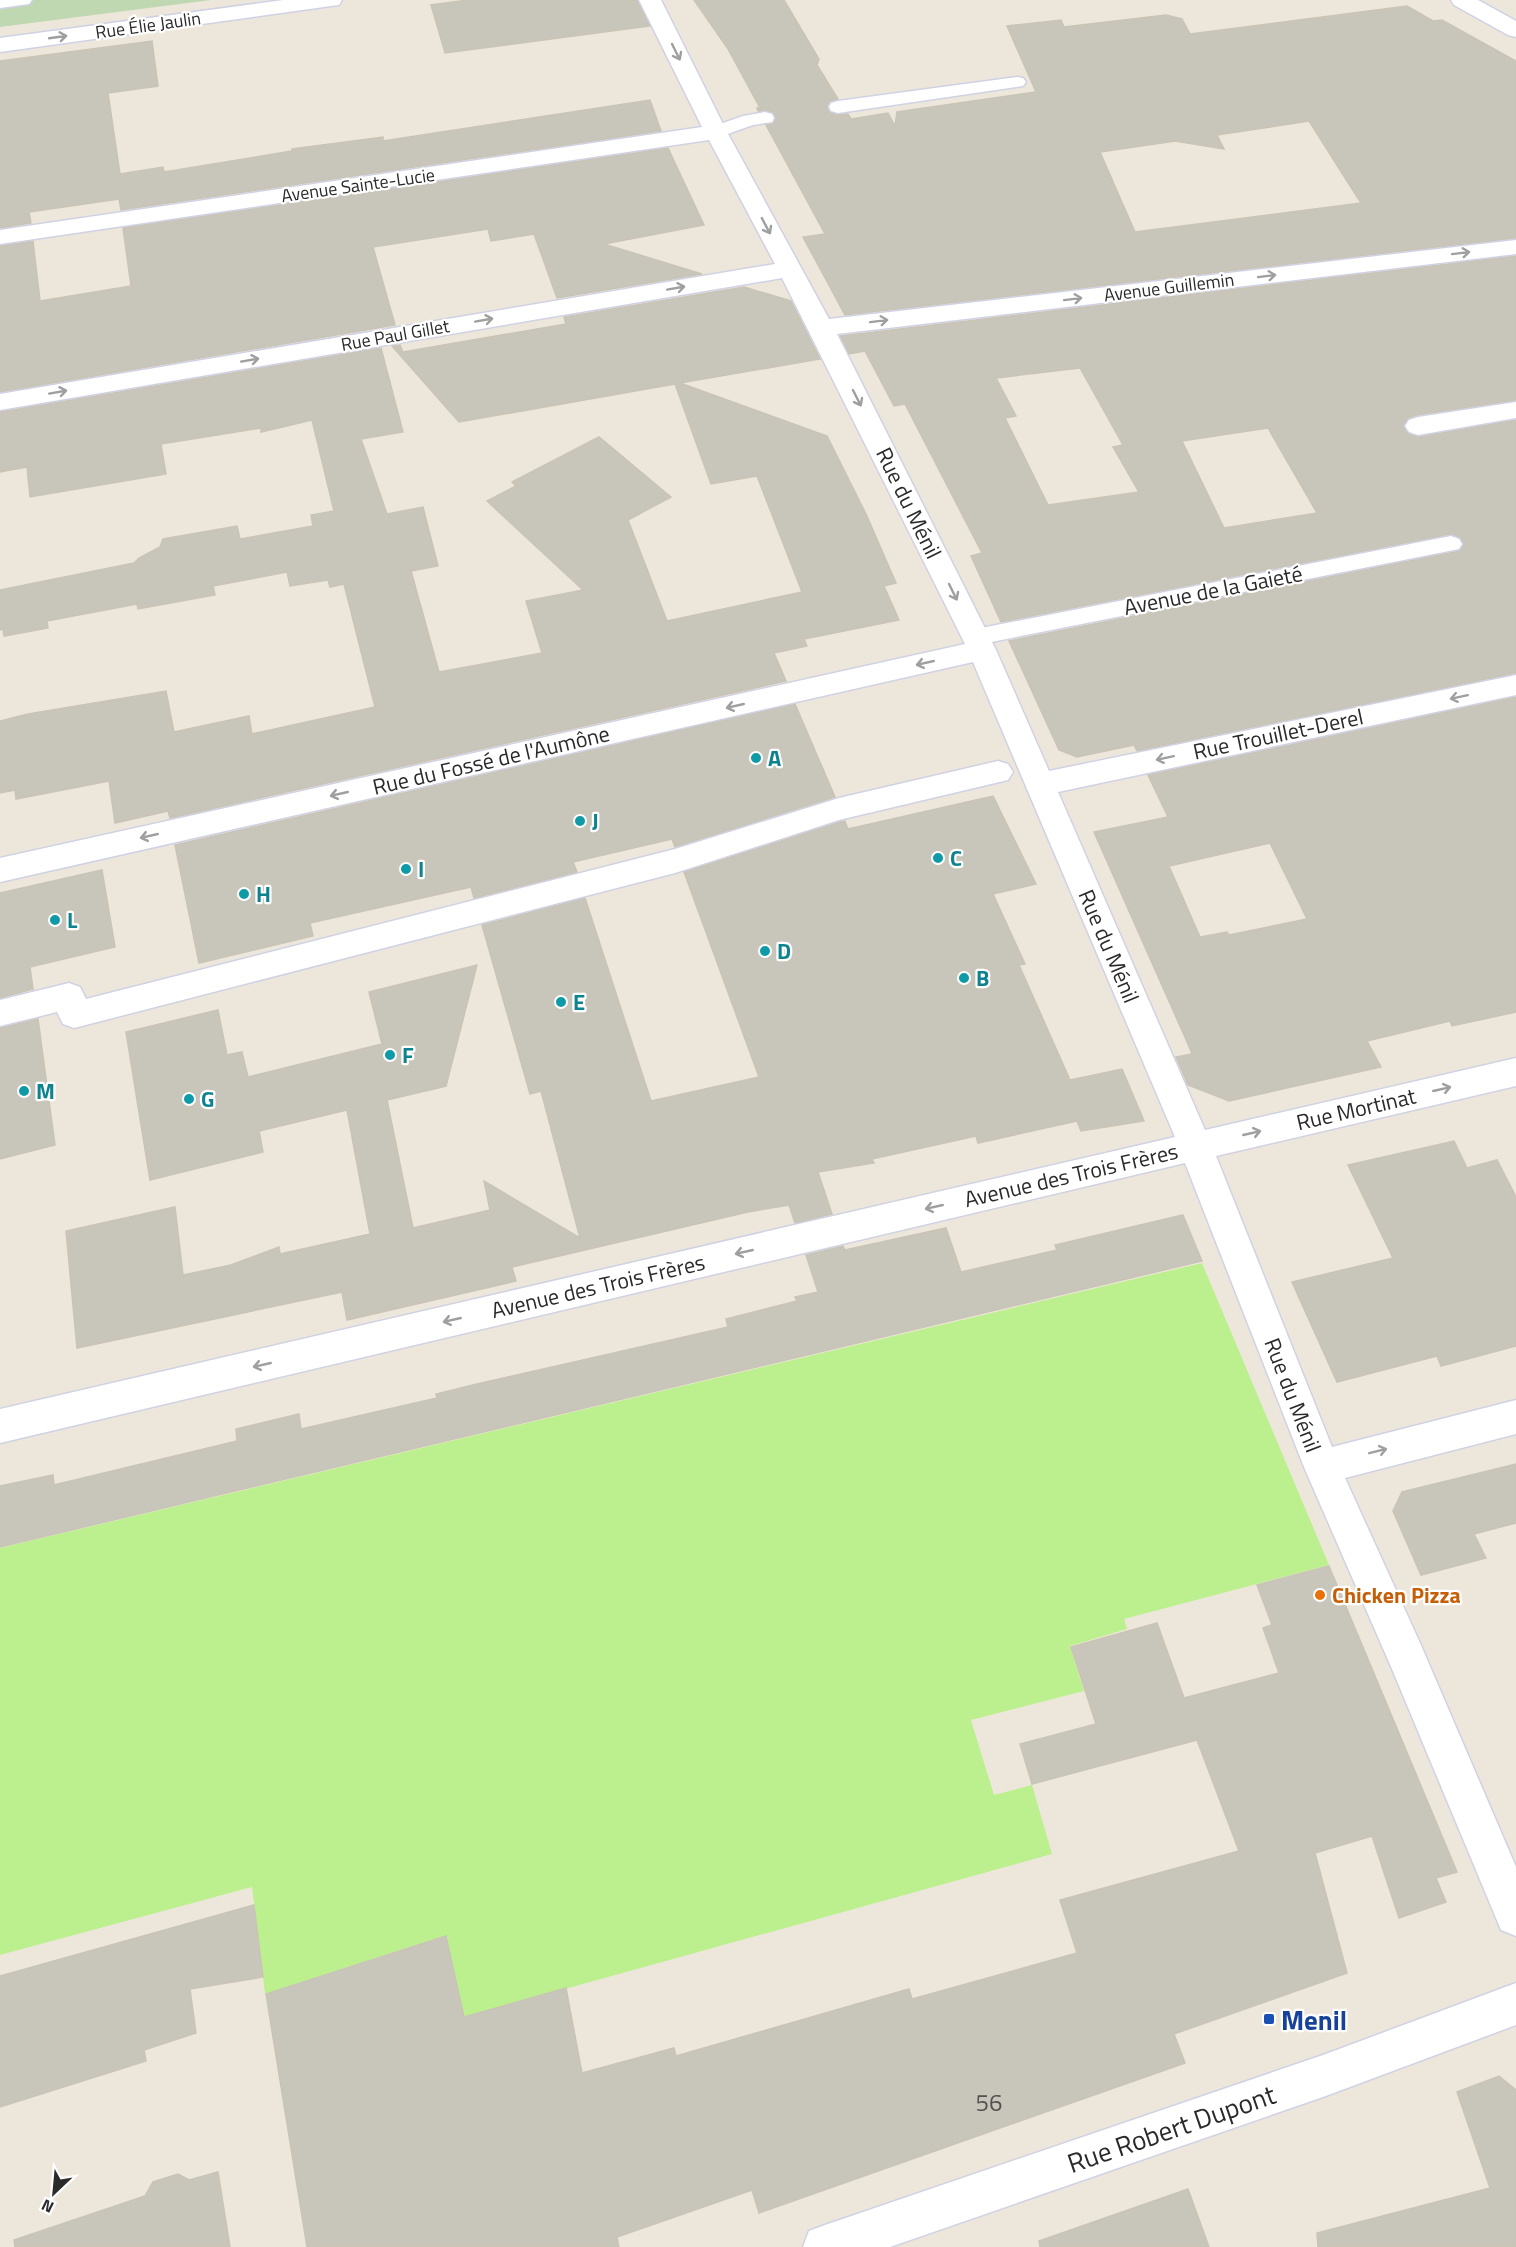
<svg xmlns="http://www.w3.org/2000/svg" width="1516" height="2247" viewBox="0 0 1516 2247" font-family="'Titillium Web',sans-serif">
	<style>
		.cemetery { fill: #c0d8b1 }
		.pitch { fill: #bcf08f }
		.building { fill: #c8c5ba; stroke: #c9c4b5; stroke-width: 1.5; fill-rule: evenodd }
		.lines { fill: none; stroke-linecap: round; stroke-linejoin: round }
		.lane-casing { stroke: #d0d2e4; stroke-width: 3 }
		.street-casing { stroke: #d0d2e4; stroke-width: 3 }
		.secondary-casing { stroke: #d0d2e4; stroke-width: 3 }
		.lane { fill: #fff; fill-rule: evenodd }
		.street { fill: #fff; fill-rule: evenodd }
		.secondary { fill: #fff; fill-rule: evenodd }
		.oneway { stroke: #9f9f9f }
		.culture-dot { fill: #0f9aa8; stroke: #fff; stroke-width: 2 }
		.food-dot { fill: #e8710a; stroke: #fff; stroke-width: 2 }
		.transit-dot { fill: #1a4fb4; stroke: #fff; stroke-width: 2 }
		.labels { text-anchor: middle; dominant-baseline: central; stroke-width: 4.5; stroke-linejoin: round; paint-order: stroke }
		.far-street-label { font-size: 18px; fill: #2a2a2a; stroke: #fff }
		.street-label { font-size: 22px; fill: #2a2a2a; stroke: #fff }
		.culture-label { font-size: 22px; font-weight: bold; fill: #0d838f; stroke: #fff; text-anchor: start }
		.food-label { font-size: 22px; font-weight: bold; fill: #c56008; stroke: #fff; text-anchor: start }
		.near-number-label { font-size: 24px; fill: #52514e }
		.near-transit-label { font-size: 27px; font-weight: bold; fill: #164399; stroke: #fff; text-anchor: start }
		.near-street-label { font-size: 27px; fill: #2a2a2a; stroke: #fff }
	</style>
	<rect width="100%" height="100%" fill="#ede7db"/>
	<polygon class="cemetery" points="0,0 211,0 0,27"/>
	<polygon class="pitch" points="1202,1263 1329,1565 1124,1619 1127,1629 1070,1646 1084,1691 971,1720 994,1795 1032,1785 1052,1854 464,2017 447,1941 441,1937 265,1994 252,1887 0,1955 0,1548"/>
	<g class="building">
		<polygon points="468,0 637,0 650,26 445,53 431,5"/>
		<path d="M694 0H784L819 59 817 65 838 99 829 102 827 106 829 112 837 115 848 114 851 119 888 113 895 126 897 112 1036 92 1007 26 1061 20 1064 27 1166 15 1182 19 1190 34 1407 6 1433 21 1442 20 1516 61V238L845 315 803 237 825 234 766 125 774 123 776 117 773 112 758 111 757 108H760L728 49ZM1309 121 1361 203 1135 232 1100 152 1175 141 1224 149 1217 135Z"/>
		<polygon points="152,41 158,86 108,93 120,174 163,167 164,172 292,151 292,149 383,137 383,141 650,100 661,131 121,210 119,199 29,212 31,223 0,228 0,61"/>
		<polygon points="668,148 704,225 604,244 702,274 557,298 534,234 491,241 488,229 373,247 395,325 0,392 0,246 33,241 40,301 131,286 123,228"/>
		<path d="M1516 256V400L1418 415 1408 418 1403 425 1407 433 1418 437 1516 420V673L1137 751 1134 745 1077 757 1059 750 1009 641 1459 551 1464 545 1461 538 1451 534 1001 622 971 556 982 553 905 404 894 406 865 351 849 354 840 336ZM1080 368 1123 445 1113 447 1139 492 1048 505 1005 418 1016 416 996 378ZM1268 428 1317 513 1224 528 1182 441Z"/>
		<polygon points="744,287 791,301 820,359 680,383 827,436 866,514 896,583 884,586 899,620 804,639 807,646 774,653 786,681 170,818 168,811 115,823 109,781 16,799 15,790 0,793 0,721 28,714 166,691 174,732 249,716 252,734 375,707 344,584 330,587 328,580 290,586 287,572 213,586 215,595 138,609 137,604 47,621 48,628 4,636 3,629 0,630 0,590 134,563 139,558 160,547 163,539 237,526 240,539 313,526 311,515 334,511 312,420 261,432 261,428 161,444 166,474 30,497 27,467 0,472 0,412 381,348 403,432 361,439 387,514 423,507 438,566 411,571 439,672 542,653 526,601 583,590 487,501 516,486 512,482 599,437 671,497 628,520 667,621 802,592 757,476 711,484 675,384 459,422 392,346 400,345 403,352 566,324 564,317"/>
		<path d="M1516 697V1012L1452 1026 1450 1021 1367 1041 1381 1067 1229 1101 1188 1085 1176 1057 1192 1054 1188 1044 1094 832 1168 817 1148 775ZM1270 843 1307 919 1229 935 1227 932 1200 937 1169 866Z"/>
		<polygon points="795,704 835,797 675,847 672,839 573,862 577,872 474,898 471,887 310,923 313,936 199,963 175,845"/>
		<polygon points="993,796 1036,884 993,894 1025,964 1019,965 1070,1080 1122,1069 1144,1121 1081,1131 1077,1121 978,1143 976,1136 872,1159 874,1163 818,1172 832,1214 795,1223 789,1205 748,1212 512,1267 516,1281 347,1320 342,1292 77,1348 66,1231 175,1207 183,1275 231,1265 279,1247 280,1254 370,1234 347,1110 259,1131 263,1152 150,1180 126,1032 218,1010 227,1055 242,1052 248,1077 382,1044 369,992 477,965 446,1086 387,1100 413,1228 490,1210 484,1181 580,1238 541,1091 530,1094 482,925 585,898 651,1101 759,1077 684,872 840,822 845,821 848,829"/>
		<polygon points="102,870 115,947 30,967 33,989 0,998 0,893"/>
		<polygon points="38,1019 55,1145 0,1159 0,1028"/>
		<polygon points="1454,1141 1467,1168 1497,1160 1516,1197 1516,1346 1441,1366 1437,1356 1337,1382 1292,1282 1393,1258 1348,1165"/>
		<polygon points="1183,1215 1202,1261 0,1547 0,1486 53,1475 54,1485 237,1441 236,1429 299,1414 301,1429 437,1398 436,1394 477,1384 728,1327 726,1319 797,1301 795,1297 818,1292 806,1255 843,1246 845,1250 946,1228 961,1272 1057,1250 1055,1245"/>
		<polygon points="1516,1464 1516,1523 1474,1534 1486,1558 1421,1575 1393,1511 1402,1492"/>
		<polygon points="1329,1566 1457,1872 1436,1878 1446,1902 1399,1918 1372,1836 1315,1853 1347,1973 1174,2034 1185,2063 759,2213 752,2190 617,2237 619,2247 307,2247 266,1994 446,1936 464,2017 566,1988 582,2073 674,2048 676,2056 909,1989 912,1999 1077,1953 1060,1900 1239,1851 1197,1740 1032,1784 1020,1744 1096,1724 1071,1647 1157,1623 1184,1698 1279,1673 1263,1628 1272,1625 1257,1585"/>
		<polygon points="254,1905 263,1977 190,1989 196,2033 144,2050 146,2061 0,2107 0,1976"/>
		<polygon points="1499,2076 1516,2090 1516,2247 1318,2247 1317,2233 1490,2188 1457,2092"/>
		<polygon points="218,2172 230,2247 15,2247 14,2240 145,2196 153,2182 178,2174 189,2180"/>
		<polygon points="1188,2189 1209,2247 1040,2247 1039,2241"/>
	</g>
	<g class="lines">
		<defs>
			<g id="lane">
				<polygon points="0,0 32,0 29,4 0,8"/>
				<polygon points="1017,77 1023,78 1026,82 1023,86 838,113 831,111 829,107 831,103 838,101"/>
				<polygon points="765,112 772,114 774,118 772,122 753,125 716,138 709,136 707,132 709,128 743,116"/>
				<polygon points="1451,536 1459,539 1462,544 1459,549 976,645 968,643 965,637 968,631 976,629"/>
			</g>
			<g id="street">
				<polygon points="283,0 342,0 339,5 331,6 0,52 0,38"/>
				<polygon points="639,0 661,0 727,132 829,319 1516,240 1516,254 837,334 996,650 1049,771 1516,675 1516,695 1058,792 1205,1130 1516,1058 1516,1086 1216,1156 1332,1447 1516,1400 1516,1434 1345,1478 1420,1643 1516,1867 1516,1936 1501,1930 1392,1669 1304,1467 1185,1163 0,1443 0,1409 1175,1137 973,662 0,882 0,858 965,644 782,278 0,410 0,394 775,264 709,140 0,244 0,230 702,127"/>
				<polygon points="1516,402 1516,418 1418,435 1409,432 1405,426 1409,420 1418,417"/>
				<polygon points="998,761 1008,764 1013,772 1008,780 839,820 675,873 74,1028 63,1024 57,1012 0,1026 0,1000 69,983 80,987 86,999 675,849 839,798"/>
			</g>
			<g id="secondary">
				<polygon points="1451,0 1478,0 1516,21 1516,37 1508,35 1454,5"/>
				<polygon points="1516,1983 1516,2025 1323,2097 890,2247 803,2247 809,2231 825,2225 1323,2055"/>
			</g>
		</defs>
		<use href="#lane" class="lane-casing"/>
		<use href="#street" class="street-casing"/>
		<use href="#secondary" class="secondary-casing"/>
		<use href="#lane" class="lane"/>
		<use href="#street" class="street"/>
		<use href="#secondary" class="secondary"/>
	</g>
	<defs><path id="oneway-shaft" d="M-6 0H5M1.5-3L5.5 0L1.5 3" fill="none" stroke-width="1.6" stroke-linecap="round" stroke-linejoin="round" transform="scale(1.5)"/></defs>
	<g class="oneway">
		<use href="#oneway-shaft" transform="translate(58 37) rotate(-8)"/>
		<use href="#oneway-shaft" transform="translate(676 52) rotate(64)"/>
		<use href="#oneway-shaft" transform="translate(766 226) rotate(62)"/>
		<use href="#oneway-shaft" transform="translate(1461 253) rotate(-7)"/>
		<use href="#oneway-shaft" transform="translate(1267 276) rotate(-7)"/>
		<use href="#oneway-shaft" transform="translate(676 288) rotate(-10)"/>
		<use href="#oneway-shaft" transform="translate(1073 299) rotate(-7)"/>
		<use href="#oneway-shaft" transform="translate(484 320) rotate(-10)"/>
		<use href="#oneway-shaft" transform="translate(879 321) rotate(-7)"/>
		<use href="#oneway-shaft" transform="translate(250 360) rotate(-10)"/>
		<use href="#oneway-shaft" transform="translate(58 392) rotate(-10)"/>
		<use href="#oneway-shaft" transform="translate(857 398) rotate(63)"/>
		<use href="#oneway-shaft" transform="translate(953 592) rotate(64)"/>
		<use href="#oneway-shaft" transform="translate(925 663) rotate(167)"/>
		<use href="#oneway-shaft" transform="translate(1459 697) rotate(168)"/>
		<use href="#oneway-shaft" transform="translate(735 706) rotate(167)"/>
		<use href="#oneway-shaft" transform="translate(1165 758) rotate(168)"/>
		<use href="#oneway-shaft" transform="translate(339 794) rotate(167)"/>
		<use href="#oneway-shaft" transform="translate(149 836) rotate(167)"/>
		<use href="#oneway-shaft" transform="translate(1442 1089) rotate(-13)"/>
		<use href="#oneway-shaft" transform="translate(1252 1133) rotate(-13)"/>
		<use href="#oneway-shaft" transform="translate(934 1207) rotate(167)"/>
		<use href="#oneway-shaft" transform="translate(744 1252) rotate(167)"/>
		<use href="#oneway-shaft" transform="translate(452 1320) rotate(167)"/>
		<use href="#oneway-shaft" transform="translate(262 1365) rotate(167)"/>
		<use href="#oneway-shaft" transform="translate(1378 1451) rotate(-14)"/>
	</g>
	<g class="culture-dot">
		<circle cx="756" cy="758" r="6"/>
		<circle cx="580" cy="821" r="6"/>
		<circle cx="938" cy="858" r="6"/>
		<circle cx="406" cy="869" r="6"/>
		<circle cx="244" cy="894" r="6"/>
		<circle cx="55" cy="920" r="6"/>
		<circle cx="765" cy="951" r="6"/>
		<circle cx="964" cy="978" r="6"/>
		<circle cx="561" cy="1002" r="6"/>
		<circle cx="390" cy="1055" r="6"/>
		<circle cx="24" cy="1091" r="6"/>
		<circle cx="189" cy="1099" r="6"/>
	</g>
	<circle class="food-dot" cx="1320" cy="1595" r="6"/>
	<rect class="transit-dot" x="1263" y="2013" width="12" height="12" rx="3"/>
	<g class="labels">
		<g class="far-street-label">
			<text transform="translate(148 25) rotate(-8)">Rue Élie Jaulin</text>
			<text transform="translate(358 185) rotate(-8)">Avenue Sainte-Lucie</text>
			<text transform="translate(1169 287) rotate(-7)">Avenue Guillemin</text>
			<text transform="translate(395 335) rotate(-10)">Rue Paul Gillet</text>
		</g>
		<g class="street-label">
			<text transform="translate(909 503) rotate(64)">Rue du Ménil</text>
			<text transform="translate(1213 590) rotate(-11)">Avenue de la Gaieté</text>
			<text transform="translate(1278 734) rotate(-12)">Rue Trouillet-Derel</text>
			<text transform="translate(491 760) rotate(-13)">Rue du Fossé de l'Aumône</text>
			<text transform="translate(1109 946) rotate(67)">Rue du Ménil</text>
			<text transform="translate(1356 1109) rotate(-13)">Rue Mortinat</text>
			<text transform="translate(1071 1175) rotate(-13)">Avenue des Trois Frères</text>
			<text transform="translate(598 1286) rotate(-13)">Avenue des Trois Frères</text>
			<text transform="translate(1293 1395) rotate(69)">Rue du Ménil</text>
		</g>
		<g class="culture-label">
			<text x="768" y="758">A</text>
			<text x="592" y="821">J</text>
			<text x="950" y="858">C</text>
			<text x="418" y="869">I</text>
			<text x="256" y="894">H</text>
			<text x="67" y="920">L</text>
			<text x="777" y="951">D</text>
			<text x="976" y="978">B</text>
			<text x="573" y="1002">E</text>
			<text x="402" y="1055">F</text>
			<text x="36" y="1091">M</text>
			<text x="201" y="1099">G</text>
		</g>
		<g class="food-label">
			<text x="1332" y="1595">Chicken Pizza</text>
		</g>
		<g class="near-number-label">
			<text x="989" y="2102">56</text>
		</g>
		<g class="near-transit-label">
			<text x="1281" y="2019">Menil</text>
		</g>
		<g class="near-street-label">
			<text transform="translate(1171 2128) rotate(-19)">Rue Robert Dupont</text>
		</g>
	</g>
	<g transform="translate(54 2193) rotate(206)" stroke="#ffffff" stroke-width="4.5" paint-order="stroke">
	<path d="M0-4.5L10 22L0 15L-10 22Z" fill="#2a2a2a"/>
	<text y="-9" font-size="16" font-weight="bold" text-anchor="middle" fill="#2a2a2a">N</text>
	</g>
</svg>
